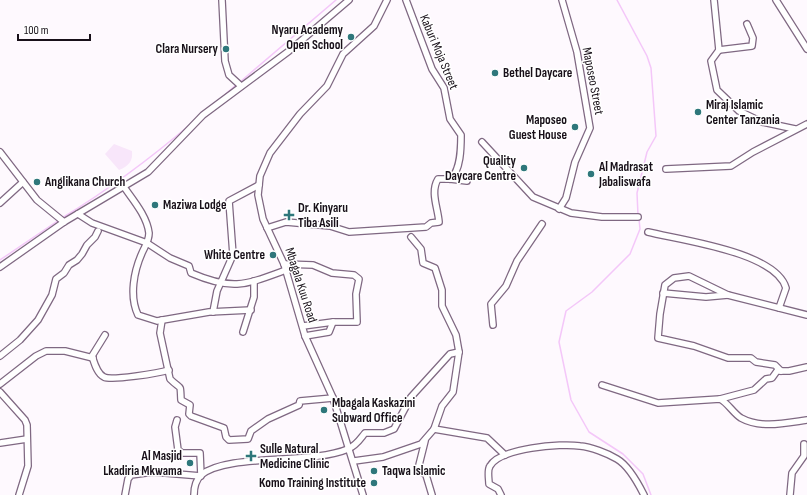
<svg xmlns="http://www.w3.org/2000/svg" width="807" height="495" viewBox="0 0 807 495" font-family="'Sofia Sans Condensed',sans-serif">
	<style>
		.green { fill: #f8e6fa }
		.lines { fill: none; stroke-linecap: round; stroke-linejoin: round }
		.stream { stroke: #f4c7f9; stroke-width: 1.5 }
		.minor-casing { stroke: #7f6882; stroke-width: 8 }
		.minor { stroke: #fff; stroke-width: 5.5 }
		.poi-dot { fill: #2e777b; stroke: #fff; stroke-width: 1.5 }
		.labels { text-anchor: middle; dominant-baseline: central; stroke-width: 3; stroke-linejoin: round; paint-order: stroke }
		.poi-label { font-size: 13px; font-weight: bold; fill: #181019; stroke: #fff; text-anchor: start }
		.street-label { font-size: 13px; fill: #181019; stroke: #fff }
	</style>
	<rect width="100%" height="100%" fill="#fef9fe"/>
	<path class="green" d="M114 144 132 151C133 161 129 166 119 170L105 154Z"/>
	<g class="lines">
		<g class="stream">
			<polyline points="617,0 647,56 651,68 656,136 647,152 637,193 638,215"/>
			<polyline points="240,82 336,0"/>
			<polyline points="219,100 237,84"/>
			<path d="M62 218C108 190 151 158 192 123"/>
			<polyline points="639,219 640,229 630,254 592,292 566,311 559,342 571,400 589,432 623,454 643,474 651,495"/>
			<polyline points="0,260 59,220"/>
		</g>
		<defs>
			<g id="minor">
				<polyline points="222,0 225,61 229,75 241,86"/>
				<path d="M406 0 432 69 444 88 450 119 461 135C461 147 461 171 450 179"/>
				<polyline points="714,0 719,50"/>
				<polyline points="776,0 807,49"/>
				<polyline points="719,50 711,61 717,90 739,111 762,122 795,129"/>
				<polyline points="719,50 752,46 753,38 747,24"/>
				<polyline points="482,142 533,197 571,213 602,217 638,217"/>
				<polyline points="0,152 37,200 64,222"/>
				<polyline points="666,169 731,166 753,152 807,124"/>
				<path d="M124 187C133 200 147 216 149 233 149 241 145 246 142 253 134 271 129 296 138 315L157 321 209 312 251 310"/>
				<polyline points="0,203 23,182"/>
				<polyline points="559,209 566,198 575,162 590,128 577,52 562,0"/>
				<path d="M78 214 92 223 147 243 170 258 189 266 191 273C233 291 245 285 286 270"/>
				<path d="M267 228 286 222 330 226 349 232 426 227 431 223 439 222C438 208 430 192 438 179H450L467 181"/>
				<path d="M648 232C680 240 776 252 786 288L779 308"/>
				<polyline points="411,237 421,249 423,263 435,268 442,290 442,306 456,335 459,352 453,392 442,406 434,429"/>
				<polyline points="284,264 313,265 332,273 354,275 359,279 356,294 357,322 333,322 329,332 305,336"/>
				<polyline points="0,267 64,222 148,172 203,115 289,51 349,0"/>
				<polyline points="663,293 706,297 728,295"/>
				<polyline points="213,312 217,291 233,255 229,201 259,185"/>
				<path d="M162 320 160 333 170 379C182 391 180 382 181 400L190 405 189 414 191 416 224 428 226 437 229 440 248 439 251 431 268 419 299 405 300 401 333 398"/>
				<polyline points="493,325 491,304 506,286 517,261 542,224"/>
				<polyline points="303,326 333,322"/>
				<polyline points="243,332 254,297 254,281"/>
				<path d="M105 335 92 356C94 362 97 374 104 377 111 381 159 373 169 370"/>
				<polyline points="0,356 20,340 38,320 52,295 56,279 64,273 69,265 77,260 82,254 87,245 95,237 98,231"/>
				<polyline points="781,371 775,365 756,362 751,358 728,358 694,346 658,338 660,314 665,285 674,278 689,276 728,295 807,315"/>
				<polyline points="0,384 36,356 46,351 65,351 93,358"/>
				<path d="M602 385 658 403 720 399C728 403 733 413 741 418 761 429 786 423 807 420"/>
				<polyline points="0,392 25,420 27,425 28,466 19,495"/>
				<polyline points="720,399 754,390 766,379 772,378 777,371 789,371 807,367"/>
				<polyline points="425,441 418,469 426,475 432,495"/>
				<polyline points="0,443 27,439"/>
				<polyline points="354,461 383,457 421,444 434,429 487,438 505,455"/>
				<polyline points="125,495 128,479 131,475 153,472 201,476 200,453 182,453 178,450 175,427 177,420"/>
				<path d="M194 495C194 488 196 480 201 475 228 453 310 465 348 449 357 445 360 439 365 433H384L394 429 411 397 450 354 459 352"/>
				<polyline points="363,495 333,398 305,336 284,264 263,219 258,195 260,176 270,153 300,114 327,86 343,54 374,26 387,0"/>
				<path d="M501 495 498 489 489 484C489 479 487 470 490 466 500 448 561 443 580 446 591 447 607 453 617 459 629 466 638 483 644 495"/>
				<polyline points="790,495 792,473 804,456 804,444"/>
			</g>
		</defs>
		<use href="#minor" class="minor-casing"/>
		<use href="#minor" class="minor"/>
	</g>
	<g class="poi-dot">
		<circle cx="351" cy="37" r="4"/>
		<circle cx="226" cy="49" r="4"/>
		<circle cx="495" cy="73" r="4"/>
		<circle cx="698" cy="112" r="4"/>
		<circle cx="575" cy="127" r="4"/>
		<circle cx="524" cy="168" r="4"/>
		<circle cx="591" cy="174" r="4"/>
		<circle cx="37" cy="182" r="4"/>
		<circle cx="155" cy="205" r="4"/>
		<path d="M287 209h4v4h4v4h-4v4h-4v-4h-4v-4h4z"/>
		<circle cx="273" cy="255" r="4"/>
		<circle cx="324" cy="410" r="4"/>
		<path d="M249 450h4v4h4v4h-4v4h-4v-4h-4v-4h4z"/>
		<circle cx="190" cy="463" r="4"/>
		<circle cx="374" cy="471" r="4"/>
		<circle cx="374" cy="483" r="4"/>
	</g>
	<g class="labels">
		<g class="poi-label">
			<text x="343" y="30" text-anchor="end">Nyaru Academy<tspan x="343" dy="15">Open School</tspan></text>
			<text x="218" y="49" text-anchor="end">Clara Nursery</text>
			<text x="503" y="73">Bethel Daycare</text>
			<text x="706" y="105">Miraj Islamic<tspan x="706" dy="15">Center Tanzania</tspan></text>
			<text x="567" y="120" text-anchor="end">Maposeo<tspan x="567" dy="15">Guest House</tspan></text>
			<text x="516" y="161" text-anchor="end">Quality<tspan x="516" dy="15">Daycare Centre</tspan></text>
			<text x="599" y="167">Al Madrasat<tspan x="599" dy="15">Jabaliswafa</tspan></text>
			<text x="45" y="182">Anglikana Church</text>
			<text x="163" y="205">Maziwa Lodge</text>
			<text x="298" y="208">Dr. Kinyaru<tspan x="298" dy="15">Tiba Asili</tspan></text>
			<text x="265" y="255" text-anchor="end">White Centre</text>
			<text x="332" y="403">Mbagala Kaskazini<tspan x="332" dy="15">Subward Office</tspan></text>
			<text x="260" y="449">Sulle Natural<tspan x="260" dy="15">Medicine Clinic</tspan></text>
			<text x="182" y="456" text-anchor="end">Al Masjid<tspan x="182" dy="15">Lkadiria Mkwama</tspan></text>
			<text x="382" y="471">Taqwa Islamic</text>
			<text x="366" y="483" text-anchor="end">Komo Training Institute</text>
		</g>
		<g class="street-label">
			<text transform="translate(439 52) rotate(67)">Kaburi Moja Street</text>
			<text transform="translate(593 81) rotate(79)">Maposeo Street</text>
			<text transform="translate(301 285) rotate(72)">Mbagala Kuu Road</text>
		</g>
	</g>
	<path d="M18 34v6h72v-6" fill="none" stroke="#181019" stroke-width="2"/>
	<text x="24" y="34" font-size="12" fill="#181019" stroke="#ffffff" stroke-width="3" paint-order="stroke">100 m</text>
</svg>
